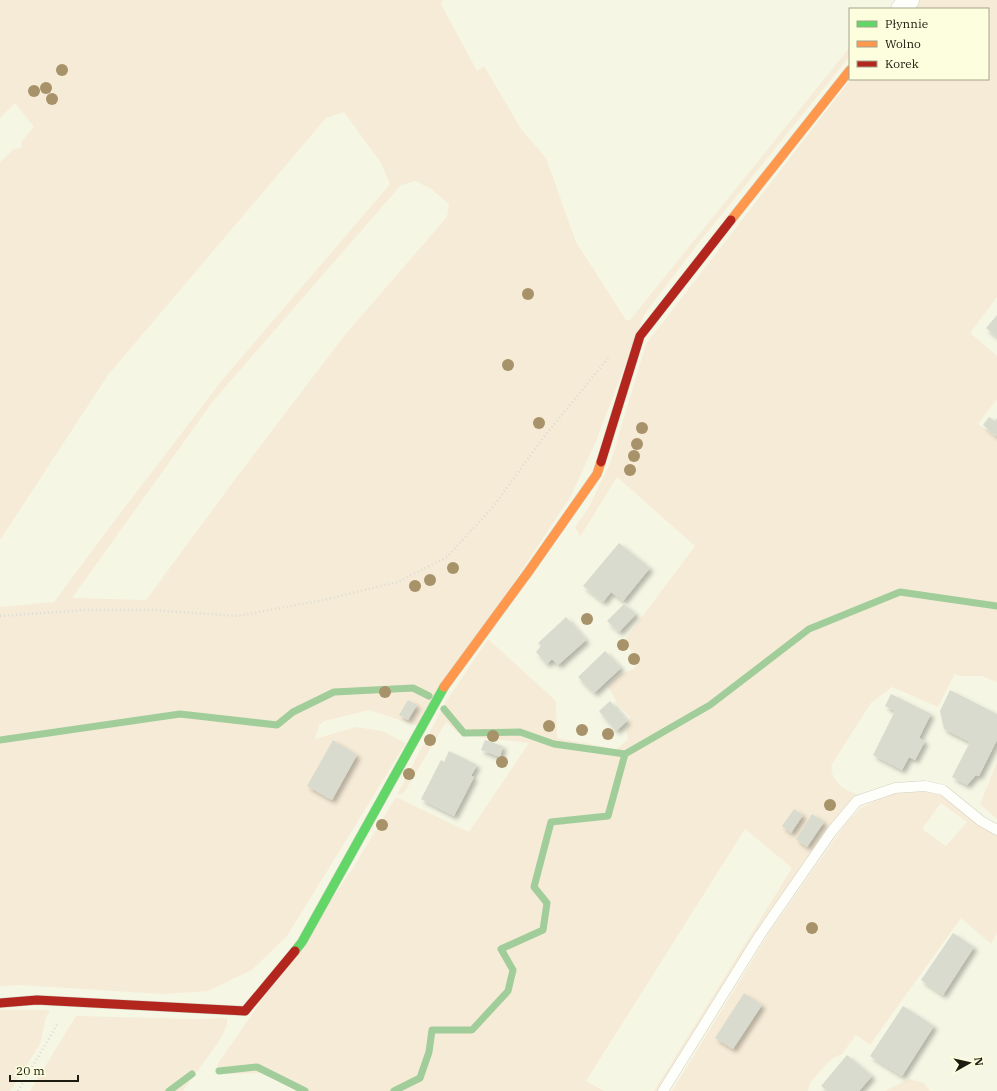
<svg xmlns="http://www.w3.org/2000/svg" width="997" height="1091" viewBox="0 0 997 1091" font-family="'IBM Plex Serif',serif">
	<style>
		.green { fill: #f6ebd6; fill-rule: evenodd }
		.lines { fill: none; stroke-linecap: round; stroke-linejoin: round }
		.stream { stroke: #a1cd9b; stroke-width: 7 }
		.building { fill: #d9dbce; filter: url(#shadow) }
		.lane-casing { stroke: #d2d2c4; stroke-width: 11 }
		.street-casing { stroke: #d2d2c4; stroke-width: 21 }
		.fast-casing { stroke: #d2d2c4; stroke-width: 10 }
		.slow-casing { stroke: #d2d2c4; stroke-width: 10 }
		.jam-casing { stroke: #d2d2c4; stroke-width: 10 }
		.path { stroke: #dbdbd5; stroke-width: 2.5; stroke-dasharray: 1 3; stroke-linecap: butt }
		.lane { stroke: #fefefb; stroke-width: 10 }
		.street { stroke: #fefefb; stroke-width: 20 }
		.fast { stroke: #63d668; stroke-width: 9 }
		.slow { stroke: #ff974d; stroke-width: 9 }
		.jam { stroke: #b3261e; stroke-width: 9 }
		.tree { fill: #a79269 }
	</style>
	<defs>
		<filter id="shadow"><feDropShadow dx="3.5" dy="3.5" stdDeviation="2" flood-color="#0004"/></filter>
	</defs>
	<rect width="100%" height="100%" fill="#f6f6e5"/>
	<g class="green">
		<path d="M0 0H443L441 4 477 71 484 66 521 129 546 158 576 242 626 320H630L850 47V56L697 245 644 315 596 441 571 496 418 726 369 710 324 721 319 725 315 739 356 727 382 731 406 743 287 936 252 970 208 991 162 994 19 985 0 986V607L54 602 109 528 223 379 390 184 381 163 344 112 326 118 108 375 0 540V162L14 149 21 148V142L34 127 15 103 0 118ZM416 181 431 189 449 204 447 217 344 336 236 478 146 600 72 598 214 400 401 185Z"/>
		<path d="M914 0H997V297L970 333 997 356V399L978 424 996 437H997V682L982 676H959L955 673 938 707 892 687 871 703 832 764C828 779 846 793 861 795L842 811 805 860 660 1091H654L792 868 745 829 586 1081 604 1091H297L263 1073 221 1074 217 1067 219 1062 351 871 396 797 469 832 529 743 477 737 458 733 446 722 404 793 397 795 445 703 488 639 556 701 557 738 606 747 616 750 628 739 626 730 630 717 617 703 608 686 621 674 634 669 639 662 624 641 695 546 617 477 580 537 575 527 588 509 611 461 646 344 851 79H988V9H907Z"/>
		<polygon points="997,762 997,819 980,804"/>
		<path d="M927 790 945 797 997 835V933L991 944 961 918 870 1045 856 1035 842 1054 833 1058 823 1068 810 1083 808 1091H672L769 933 846 823 861 808 878 799 900 791ZM941 803 967 822 946 846 922 829Z"/>
		<polygon points="0,1010 50,1010 46,1017 40,1044 10,1091 0,1091"/>
		<polygon points="76,1016 195,1019 227,1018 227,1025 220,1040 183,1091 30,1091"/>
		<polygon points="909,1079 924,1083 930,1091 885,1091"/>
	</g>
	<g class="lines">
		<g class="stream">
			<polyline points="444,709 464,733 520,732 554,744 625,754"/>
			<polyline points="0,740 180,714 277,725 293,712 334,692 413,688 429,696"/>
			<polyline points="219,1071 257,1067 305,1091"/>
			<polyline points="169,1091 192,1074"/>
			<polyline points="394,1091 420,1078 429,1052 432,1030 472,1030 508,991 513,970 501,949 543,930 547,903 534,887 551,822 608,816 625,754 710,705 809,629 900,592 997,606"/>
		</g>
	</g>
	<g class="building">
		<polygon points="997,315 997,337 986,328"/>
		<polygon points="989,417 995,421 997,418 997,434 996,436 983,425"/>
		<polygon points="619,543 650,568 623,601 611,592 603,602 583,586"/>
		<polygon points="624,604 636,614 619,632 607,621"/>
		<polygon points="566,617 586,640 558,665 552,659 547,664 536,652 541,646 538,643"/>
		<polygon points="605,651 621,668 594,693 578,677"/>
		<polygon points="950,690 997,714 997,740 979,776 976,775 967,785 952,777 970,742 944,729 940,711"/>
		<polygon points="891,694 931,714 919,738 925,741 915,760 909,757 902,770 873,755 895,711 885,706"/>
		<polygon points="408,700 417,705 408,720 399,715"/>
		<polygon points="610,701 627,721 616,731 599,711"/>
		<polygon points="333,740 357,755 332,800 307,786"/>
		<polygon points="485,740 503,746 500,757 481,750"/>
		<polygon points="449,751 477,765 471,776 474,777 454,816 421,799 441,760 444,762"/>
		<polygon points="794,809 803,815 791,833 782,826"/>
		<polygon points="812,814 824,822 807,847 796,839"/>
		<polygon points="953,933 974,947 943,995 921,980"/>
		<polygon points="744,993 762,1005 733,1049 715,1038"/>
		<polygon points="903,1006 934,1026 902,1076 870,1056"/>
		<polygon points="847,1055 872,1076 859,1091 828,1091 821,1086"/>
	</g>
	<g class="lines">
		<defs>
			<polyline id="lane" points="663,1091 760,935 832,831 857,801 895,788 925,786 943,790 981,821 997,830"/>
			<polyline id="street" points="901,9 909,0"/>
			<polyline id="fast" points="295,951 302,942 444,687"/>
			<g id="slow">
				<polyline points="731,220 850,70"/>
				<polyline points="444,687 529,571 597,474 601,462"/>
			</g>
			<g id="jam">
				<polyline points="601,462 640,336 731,220"/>
				<polyline points="0,1003 37,1000 245,1011 295,951"/>
			</g>
		</defs>
		<use href="#lane" class="lane-casing"/>
		<use href="#street" class="street-casing"/>
		<use href="#fast" class="fast-casing"/>
		<use href="#slow" class="slow-casing"/>
		<use href="#jam" class="jam-casing"/>
		<g class="path">
			<polyline points="0,616 86,610 151,610 238,616 323,600 398,582 447,557 493,507 543,438 609,357"/>
			<polyline points="18,1091 58,1023"/>
		</g>
		<use href="#lane" class="lane"/>
		<use href="#street" class="street"/>
		<use href="#fast" class="fast"/>
		<use href="#slow" class="slow"/>
		<use href="#jam" class="jam"/>
	</g>
	<g class="tree">
		<circle cx="62" cy="70" r="6"/>
		<circle cx="46" cy="88" r="6"/>
		<circle cx="34" cy="91" r="6"/>
		<circle cx="52" cy="99" r="6"/>
		<circle cx="528" cy="294" r="6"/>
		<circle cx="508" cy="365" r="6"/>
		<circle cx="539" cy="423" r="6"/>
		<circle cx="642" cy="428" r="6"/>
		<circle cx="637" cy="444" r="6"/>
		<circle cx="634" cy="456" r="6"/>
		<circle cx="630" cy="470" r="6"/>
		<circle cx="453" cy="568" r="6"/>
		<circle cx="430" cy="580" r="6"/>
		<circle cx="415" cy="586" r="6"/>
		<circle cx="587" cy="619" r="6"/>
		<circle cx="623" cy="645" r="6"/>
		<circle cx="634" cy="659" r="6"/>
		<circle cx="385" cy="692" r="6"/>
		<circle cx="549" cy="726" r="6"/>
		<circle cx="582" cy="730" r="6"/>
		<circle cx="608" cy="734" r="6"/>
		<circle cx="493" cy="736" r="6"/>
		<circle cx="430" cy="740" r="6"/>
		<circle cx="502" cy="762" r="6"/>
		<circle cx="409" cy="774" r="6"/>
		<circle cx="830" cy="805" r="6"/>
		<circle cx="382" cy="825" r="6"/>
		<circle cx="812" cy="928" r="6"/>
	</g>
	<rect x="849" y="8" width="140" height="72" fill="#fdfedd" stroke="#a3a48b"/>
	<rect x="857" y="21" width="20" height="6" fill="#63d668" stroke="#a3a48b"/>
	<text x="885" y="28" font-size="12" fill="#1c1c10">Płynnie</text>
	<rect x="857" y="41" width="20" height="6" fill="#ff974d" stroke="#a3a48b"/>
	<text x="885" y="48" font-size="12" fill="#1c1c10">Wolno</text>
	<rect x="857" y="61" width="20" height="6" fill="#b3261e" stroke="#a3a48b"/>
	<text x="885" y="68" font-size="12" fill="#1c1c10">Korek</text>
	<g transform="translate(969 1063) rotate(82)" stroke="#fdfedd" stroke-width="3" paint-order="stroke">
	<path d="M0-3L7 15L0 10L-7 15Z" fill="#1c1c10"/>
	<text y="-6" font-size="11" font-weight="bold" text-anchor="middle" fill="#1c1c10">N</text>
	</g>
	<path d="M10 1075v6h68v-6" fill="none" stroke="#1c1c10" stroke-width="2"/>
	<text x="16" y="1075" font-size="12" fill="#1c1c10" stroke="#fdfedd" stroke-width="3" paint-order="stroke">20 m</text>
</svg>
